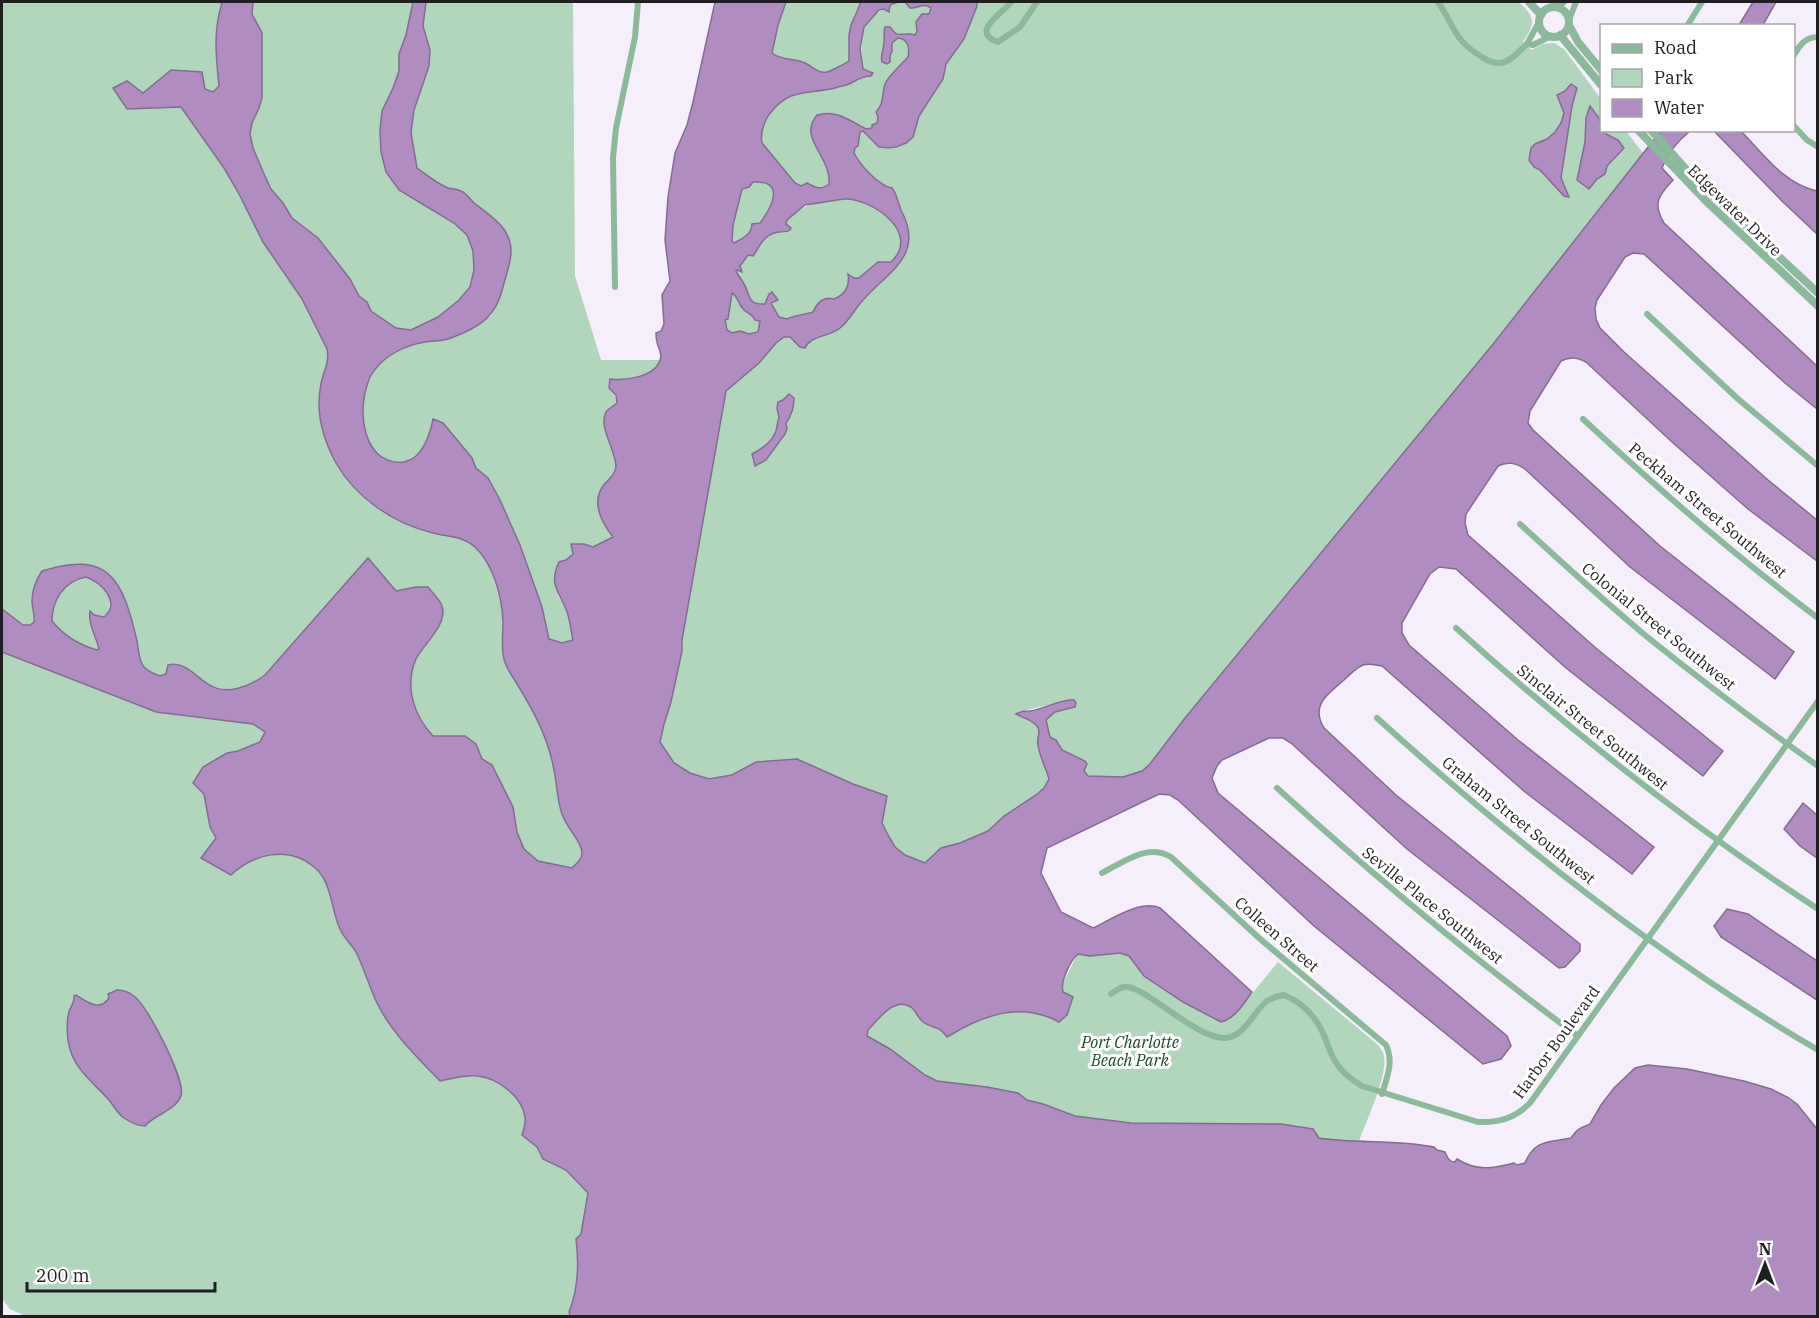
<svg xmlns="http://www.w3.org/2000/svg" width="1819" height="1318" viewBox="0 0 1819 1318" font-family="'IBM Plex Serif',serif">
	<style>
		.green { fill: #b2d5bd; fill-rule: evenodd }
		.water { fill: #af8dc0; stroke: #846c91; stroke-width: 1.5; fill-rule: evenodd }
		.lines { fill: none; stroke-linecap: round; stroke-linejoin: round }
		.minor { stroke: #8cb99c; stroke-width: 6 }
		.tertiary { stroke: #8cb99c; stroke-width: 8 }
		.labels { text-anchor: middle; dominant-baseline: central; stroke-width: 6; stroke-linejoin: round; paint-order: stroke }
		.street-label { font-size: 16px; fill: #211e22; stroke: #fff }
		.park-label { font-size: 16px; font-style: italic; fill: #18462c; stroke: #fff }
	</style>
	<rect width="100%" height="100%" fill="#f7eefb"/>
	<g class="green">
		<path d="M2 2H217L222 3C213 30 216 57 219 86L213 92 205 89 171 70 143 94 127 81 113 89 127 109 181 107 224 168 238 192 263 242 302 299 327 349C330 362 323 372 321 384 314 413 324 443 338 467 359 499 395 525 432 533 447 537 463 536 475 547 492 563 500 590 502 613 503 620 502 628 503 635 504 643 506 650 508 657 510 664 511 673 514 679 518 686 523 692 527 698 537 715 545 733 550 752 556 772 555 795 562 814 569 836 595 848 572 869L538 861 524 849 517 832 513 807 504 790 482 759 476 744 465 736H433C414 716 403 684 417 658 423 645 433 634 441 622L416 587 396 591 368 558 265 675 249 685 231 690 213 687 201 678 167 670 166 674 160 676 151 673 143 666 139 656 138 646 129 610 117 583 110 574 87 564 50 568 32 602 35 615 34 622 30 625H23L2 609Z"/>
		<polygon points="253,2 413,2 406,35 399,54 399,71 393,88 382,111 399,190 454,223 467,235 473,251 474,270 470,287 459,300 438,317 411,330 396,328 371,311 367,303 359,296 350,279 318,238 292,218 283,203 271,189 264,174 253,148 250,134 251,123 259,108 262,85 262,34 252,14"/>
		<path d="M426 2H573L575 276 601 360H661C659 363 658 366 655 369 645 378 624 380 610 379L617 403C614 406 608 409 606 412 598 427 616 450 616 467 615 477 608 479 603 486 591 503 603 523 613 537L593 547 584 544H571L573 554 566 560 559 563 558 595 568 613 573 641 562 643 549 639 542 607 520 545 500 500 488 478 476 468 472 458 433 420 430 431 421 451 406 462 388 461 370 446 363 420 364 393 376 367 396 351 422 342 448 339 469 330 492 315 473 201 461 190 450 189 437 182 417 168 411 133 414 110 429 66 430 50 423 26Z"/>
		<path d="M786 2H861L854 15 849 35V61C846 63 829 72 827 72 818 74 812 66 805 63 794 58 782 61 772 53L778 25Z"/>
		<path d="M898 2H905L910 8 925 5 931 8V11L915 35C910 35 900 35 895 33L884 38 885 45 882 49 889 58 892 51V43L898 38C908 39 910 48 908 57L885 84 883 102 877 115 878 117C878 124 873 129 866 129 850 121 836 110 817 115L812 120C813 128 813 138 815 146 821 160 831 166 829 183 822 189 813 189 807 184L801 186 795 183 762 143C760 133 762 125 768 117 794 80 821 99 855 80 861 77 865 76 870 71L863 69C861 64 862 60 862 55 857 24 873 13 898 2Z"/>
		<path d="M972 2H1519C1534 16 1537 23 1523 41L1531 50 1543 44 1554 43 1564 49 1601 99 1602 130 1626 131 1643 153 1494 343 1185 718 1150 764 1142 771 1123 777 1088 776 1084 771 1085 761 1062 750 1056 740 1050 737 1046 720 1055 712 1075 707 1069 700C1055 705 1028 707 1017 715 1028 718 1034 722 1040 731 1034 747 1045 763 1049 779L1044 788 988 831 960 843 941 848 925 863 905 855 895 847 888 835 882 823 887 796 853 784 797 759 756 762 732 775 709 779 690 773 674 763 660 742 664 724 671 702 682 651V640L726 391 759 363 776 343 784 337H790L800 347C805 345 808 342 812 340 821 334 831 336 841 327 850 319 856 307 865 298 892 270 923 252 901 209 898 202 897 194 892 188 879 187 860 165 854 153L860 132 862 130C876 144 885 156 906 143 916 137 915 125 920 115 924 105 933 97 938 88 942 80 943 70 947 62 955 41 964 22 972 2ZM777 408 793 413 786 423 787 429 753 462 752 454C761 449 771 443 775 433 778 428 776 424 779 419Z"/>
		<path d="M753 182C786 180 772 206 760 222L754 223C748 234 747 237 734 243L732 240 733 225 742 189 749 187Z"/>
		<path d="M852 199C871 204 909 224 900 249 896 262 890 262 878 262L859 278H854L850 274C846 286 848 294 834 299L829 297 815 308 814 312C805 315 795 315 787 319L779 317 771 303 778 300 770 292 765 304C747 305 751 296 744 284 742 280 738 277 736 271 740 269 743 259 748 255L751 256C762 246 765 230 784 233L787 220C808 201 824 200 852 199Z"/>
		<path d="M732 293C739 297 738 305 744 310 749 314 753 315 756 320L760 321 758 332 746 334 732 333 727 330 725 319H728Z"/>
		<path d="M86 577C104 582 115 597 107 615L99 617 89 615 91 629 99 649 97 650C80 645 63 635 52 620 52 599 64 581 86 577Z"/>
		<path d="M2 652 146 709 182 716 253 724 265 732 260 742 238 751 227 753 203 767 193 783 204 794 210 827 216 838 201 858 231 875C253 855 289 845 314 867 332 881 331 910 340 929 344 938 351 944 356 952 364 968 369 986 377 1003 391 1031 418 1058 440 1081 452 1079 465 1074 478 1076 497 1078 522 1096 525 1117 526 1123 524 1129 522 1135L537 1147 543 1159 566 1170 588 1193 581 1234 576 1239C579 1263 578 1291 569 1312L570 1316H25L10 1309 4 1301H2ZM117 990H124L133 994 148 1013 167 1050 180 1085 176 1103 150 1120 145 1126C127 1126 119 1111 109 1099 99 1089 88 1080 80 1069 76 1064 75 1057 73 1051 68 1034 65 1018 75 1002L74 998C86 997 93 1010 107 1002L110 992Z"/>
		<path d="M1078 953H1120L1132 955 1233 1017 1278 962 1377 1044C1380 1048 1383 1051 1384 1056 1388 1075 1366 1122 1359 1141H1338L1319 1138 1299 1126 1281 1124 1131 1123 1075 1116 1043 1104 1027 1100 1017 1093 987 1087 937 1081 925 1075 890 1049 867 1036V1030C877 1020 894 996 911 1007 916 1011 918 1018 923 1022 934 1030 938 1024 947 1036 978 1018 1014 1004 1049 1017L1073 998 1063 992 1062 985Z"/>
	</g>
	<g class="water">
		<path d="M217 2H253L252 14 262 33V98L259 108 252 123 250 134 253 148 264 174 271 189 283 203 292 218 318 238 350 279 359 296 367 302 371 311 396 328 411 330 438 317 459 300 470 287 474 270 473 251 467 235 454 223 399 190 386 172 381 152 380 130 382 111 393 88 399 71V54L406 35 413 2H426L423 26 430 50 429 66 414 110 411 133 417 168C427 175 436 183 448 188 452 189 457 189 461 191 466 193 470 199 474 203 491 216 511 228 511 251 511 263 506 275 503 287 496 317 480 327 451 338 443 341 433 341 425 342 408 345 389 353 377 367 354 392 357 467 404 462 422 459 430 435 433 419L443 423 472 458 476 468 488 478 500 500 520 545 542 607 549 639 562 643 573 640C571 631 570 620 567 612 560 592 548 585 559 562L566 560 573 554 571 544H584L593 547 613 537C602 523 591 503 603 486 608 479 615 476 616 467 616 450 598 427 606 412 608 409 614 406 617 403L616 395 609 388 610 379C625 381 655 377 660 360 663 352 658 349 657 342 656 339 656 336 656 333L661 331 664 324 662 295 670 281 665 240 668 197 675 153 687 125 693 102 715 2H786L778 25 772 53C782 61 794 58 805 63 812 66 818 74 827 72 829 72 846 63 849 61V35L851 25 861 2H977V6L964 39 946 64 943 79 919 116 913 137 906 143 896 147 889 148 879 147 863 131 860 132 858 146 855 148 854 153C860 165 879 186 892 188 897 194 898 203 901 210 925 255 890 270 864 299 855 308 850 320 840 328 829 337 811 335 805 348L800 347 790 337H784L776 343 759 363 726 391 682 640V651L671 702 664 724 660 742 674 763 690 773 709 779 732 775 756 762 797 759 853 784 887 796 882 823 888 835 895 847 905 855 925 863 941 848 960 843 988 831 1004 816 1036 795 1044 788 1049 779C1046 768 1039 755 1038 745 1036 738 1042 732 1037 726 1031 719 1023 718 1016 714 1021 711 1024 711 1030 711 1045 709 1059 699 1074 700L1076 703 1075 707 1055 712 1046 720 1050 737 1056 740 1062 750 1085 761 1087 764 1084 771 1088 776 1123 777 1142 771 1150 764 1185 718 1494 343 1652 142 1662 131H1690C1679 140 1667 154 1662 168L1673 180C1659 195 1652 203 1664 223L1817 366V409L1785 383 1644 254 1633 253 1625 257 1597 300 1595 308 1596 319 1600 328 1624 352 1768 480 1817 520V561L1748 509 1672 442 1586 362C1576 357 1570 357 1561 361L1530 411 1528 423 1533 430 1660 546 1794 652 1775 679 1630 567 1525 469C1516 463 1508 461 1498 466L1466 514 1465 523 1468 535 1597 649 1723 751 1703 776 1566 668 1456 569 1439 567 1430 574 1402 623V633L1409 645 1518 740 1654 847 1632 874 1525 792 1382 666C1375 665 1370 663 1363 665 1356 668 1349 675 1344 680 1328 694 1310 705 1324 728L1396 795 1580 944V951L1565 967 1559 968 1407 849 1291 743 1283 738H1269L1222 760 1217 766 1212 778 1218 793 1507 1036 1511 1046 1501 1059 1483 1064 1314 926 1178 800 1170 795 1159 794 1047 848 1041 873 1061 912 1093 928C1110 920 1141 899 1160 908L1252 992C1244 1003 1235 1019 1221 1022L1183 1002 1144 976 1129 956 1120 953 1090 956 1078 954C1070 961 1060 982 1063 992L1073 997 1067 1015 1059 1022C1021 1001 983 1015 947 1037 938 1024 934 1030 923 1022 918 1018 916 1011 911 1007 894 996 878 1020 868 1030L867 1036 890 1049 925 1075 937 1081 987 1087 1018 1093 1027 1100 1043 1104 1075 1116 1131 1123 1281 1124 1313 1129 1319 1138C1357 1144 1396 1139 1434 1147L1437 1150 1445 1152C1447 1157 1449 1162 1455 1162L1457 1159C1476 1171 1492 1169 1514 1163L1517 1165 1525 1163C1535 1139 1548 1143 1571 1138 1577 1129 1580 1128 1590 1124L1601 1105 1614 1088 1635 1068 1648 1065 1687 1069 1744 1081 1771 1089 1787 1097 1797 1104 1817 1129V1316H570L569 1312C578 1290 579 1263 576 1239L581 1234 588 1193 566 1170 543 1159 537 1147 522 1135C524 1129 526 1123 525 1117 522 1096 497 1078 478 1076 465 1074 452 1079 440 1081 418 1058 391 1032 377 1003 369 986 364 968 356 952 351 944 344 938 340 929 331 910 332 881 314 867 289 845 253 854 231 875L201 858 216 838 210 827 204 794 193 783 203 767 227 753 238 751 260 742 265 732 253 724 156 712 2 652V609L23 625H30L34 622C35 614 32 608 32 601 32 590 36 580 42 571 111 549 123 582 137 641 139 650 138 660 144 667 149 672 154 674 160 676L166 674 168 665C185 661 195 676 208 684 226 696 249 687 265 675L368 558 396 591 416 587H428C432 593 440 599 442 606 448 625 424 643 416 659 404 686 414 716 433 736H465L476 744 482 759 492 765 513 807 517 832 524 849 538 861 572 868C576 864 581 861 582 854 583 843 566 827 562 814 557 800 557 784 554 770 548 736 532 708 514 679 510 673 505 665 504 659 501 648 503 634 503 622 502 597 494 565 475 547 463 536 448 537 433 533 394 524 356 498 336 463 323 439 315 412 321 384 323 372 330 362 327 349L302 299 263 242 238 192 224 168 181 107 127 109 113 88 127 81 143 93 171 70 202 72 205 89 213 92 219 86C216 57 213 31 222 3ZM898 2H905L910 8C918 9 923 2 931 8L929 14H922L916 22 917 31 915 35C912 35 910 33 907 34 896 34 898 37 890 27H885C883 33 885 36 884 42 884 50 880 54 882 62L887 64 890 62V56L892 51V43L898 38C908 39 910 48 908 57 902 64 888 76 885 84 881 96 885 102 876 112L878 117 877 123 872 125V128L866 129C850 121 836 109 817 115 797 138 832 157 829 184 820 191 814 187 807 183L801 186 795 183 762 143C760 133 763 125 768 116 789 87 805 95 835 88 840 86 845 86 849 84 857 80 862 76 871 76L873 73 863 69 860 48 864 27 879 10 884 9 889 12 890 5ZM753 182C786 180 772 207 760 223L752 224C752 234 742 239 734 243L732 241 733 225 742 189 749 187ZM844 199C872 198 922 233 891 262H878L859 278H854L848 274C850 286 846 294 834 299 824 296 817 303 813 312 804 315 795 315 787 319L779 317 771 303 778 300 772 292 769 294 765 304C747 305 751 296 744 284 742 280 738 275 736 271L737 270 742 272 740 266 748 255 753 256C760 246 764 233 780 232 783 232 787 232 790 230L791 228 786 224 787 220 805 205ZM732 293C739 297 738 305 744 310 749 314 752 314 755 320L760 321 758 332 749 334 740 331 732 333 727 330 725 320 728 319ZM86 577C102 582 121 603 104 617L94 615 90 611C88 625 96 636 99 649L97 650C80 645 63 635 52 621 52 600 64 581 86 577Z"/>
		<polygon points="1753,2 1776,2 1763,25 1739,25"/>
		<polygon points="1571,84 1577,88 1572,106 1561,178 1569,197 1564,196 1540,170 1534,167 1529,160 1531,148 1535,144 1547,139 1555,132 1561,123 1564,113 1557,95 1565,91"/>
		<polygon points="1590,106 1599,118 1602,130 1605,131 1606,134 1618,140 1624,148 1607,166 1605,174 1597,179 1589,189 1577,180 1585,142 1586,118"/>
		<path d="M1714 131H1741C1763 154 1784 184 1817 191V234L1783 202Z"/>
		<path d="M789 394 794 398C794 408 792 415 786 423L787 429 785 434 766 460 755 466 752 454C761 449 771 443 775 433 778 428 776 424 779 418L777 408 778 402 783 400Z"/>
		<polygon points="1803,803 1817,815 1817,858 1800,846 1784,829"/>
		<polygon points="1727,909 1748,914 1817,961 1817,1000 1721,937 1714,926"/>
		<path d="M117 990C123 990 129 992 134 996 148 1006 186 1081 181 1096 175 1111 155 1114 145 1126 138 1126 130 1122 124 1118 117 1113 114 1106 109 1100 95 1084 76 1071 70 1049 67 1039 66 1022 69 1012 71 1005 75 1003 74 996L76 995C87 1002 100 1012 109 998L108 994Z"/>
	</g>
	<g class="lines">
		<g class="minor">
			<path d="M1011 2C1003 13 969 32 998 42L1020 27 1037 2"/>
			<path d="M1438 2C1455 26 1453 40 1482 57 1487 60 1493 64 1500 63 1511 62 1519 51 1527 44"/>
			<polyline points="1557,7 1564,2"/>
			<polyline points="1569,20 1576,2"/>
			<polyline points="1539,22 1527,44 1533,45 1551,36"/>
			<polyline points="1687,26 1702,2"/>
			<path d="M1794 55C1800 45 1805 37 1818 37"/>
			<polyline points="1794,126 1807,140 1818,147"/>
			<polyline points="615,287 613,158 616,128 635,37 638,2"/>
			<polyline points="1647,314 1738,399 1818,466"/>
			<path d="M1583 419C1658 489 1735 556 1818 618"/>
			<path d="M1520 524C1561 562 1603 600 1646 636 1702 681 1759 724 1818 766"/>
			<path d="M1456 628C1570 731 1689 825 1818 909"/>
			<path d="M1377 718C1514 842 1659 957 1818 1050"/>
			<path d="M1277 788C1374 876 1472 958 1578 1036"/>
			<path d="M1102 873C1124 862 1147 843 1171 857L1259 938 1386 1045C1394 1062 1387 1077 1382 1094"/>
			<path d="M1111 994C1114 992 1119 988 1123 987 1143 983 1196 1040 1226 1038 1245 1036 1253 1012 1267 1001 1271 998 1279 996 1284 995 1306 1004 1319 1020 1327 1043 1330 1050 1332 1058 1337 1064 1343 1074 1352 1080 1362 1086L1478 1122C1499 1123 1515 1118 1530 1103L1818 701"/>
		</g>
		<g class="tertiary">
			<polyline points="1529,2 1541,15"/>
			<circle cx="1554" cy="22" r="15"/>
			<polyline points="1569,25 1578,42 1602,71"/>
			<polyline points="1560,35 1602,86"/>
			<polyline points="1638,130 1706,201 1818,306"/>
			<polyline points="1651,130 1691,175 1818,293"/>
		</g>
	</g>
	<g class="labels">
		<g class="street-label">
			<text transform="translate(1735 210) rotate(44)">Edgewater Drive</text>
			<text transform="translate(1708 510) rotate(40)">Peckham Street Southwest</text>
			<text transform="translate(1659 626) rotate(39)">Colonial Street Southwest</text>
			<text transform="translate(1593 727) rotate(39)">Sinclair Street Southwest</text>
			<text transform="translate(1519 820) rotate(39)">Graham Street Southwest</text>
			<text transform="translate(1433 905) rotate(39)">Seville Place Southwest</text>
			<text transform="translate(1277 934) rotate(41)">Colleen Street</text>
			<text transform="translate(1556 1042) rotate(-54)">Harbor Boulevard</text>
		</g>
		<g class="park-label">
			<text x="1130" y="1042">Port Charlotte<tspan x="1130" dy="18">Beach Park</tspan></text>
		</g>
	</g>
	<rect width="1819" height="1318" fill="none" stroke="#211e22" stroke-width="6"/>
	<rect x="1600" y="24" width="195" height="108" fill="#ffffff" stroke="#a6a5a7" stroke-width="1.5"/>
	<rect x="1612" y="44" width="30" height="9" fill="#8cb99c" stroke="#a6a5a7" stroke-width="1.5"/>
	<text x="1654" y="54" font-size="18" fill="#211e22">Road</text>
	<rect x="1612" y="69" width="30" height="18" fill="#b2d5bd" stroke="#a6a5a7" stroke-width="1.5"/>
	<text x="1654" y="84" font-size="18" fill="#211e22">Park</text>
	<rect x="1612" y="99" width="30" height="18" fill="#af8dc0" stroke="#a6a5a7" stroke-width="1.5"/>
	<text x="1654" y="114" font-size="18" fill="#211e22">Water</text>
	<g transform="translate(1765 1264)" stroke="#ffffff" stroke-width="4.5" paint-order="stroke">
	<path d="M0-4.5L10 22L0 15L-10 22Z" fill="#211e22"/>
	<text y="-9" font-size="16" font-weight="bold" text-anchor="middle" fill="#211e22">N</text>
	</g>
	<path d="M27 1282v9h188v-9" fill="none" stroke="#211e22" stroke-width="3"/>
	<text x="36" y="1282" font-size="18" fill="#211e22" stroke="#ffffff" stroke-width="4.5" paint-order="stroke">200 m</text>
</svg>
